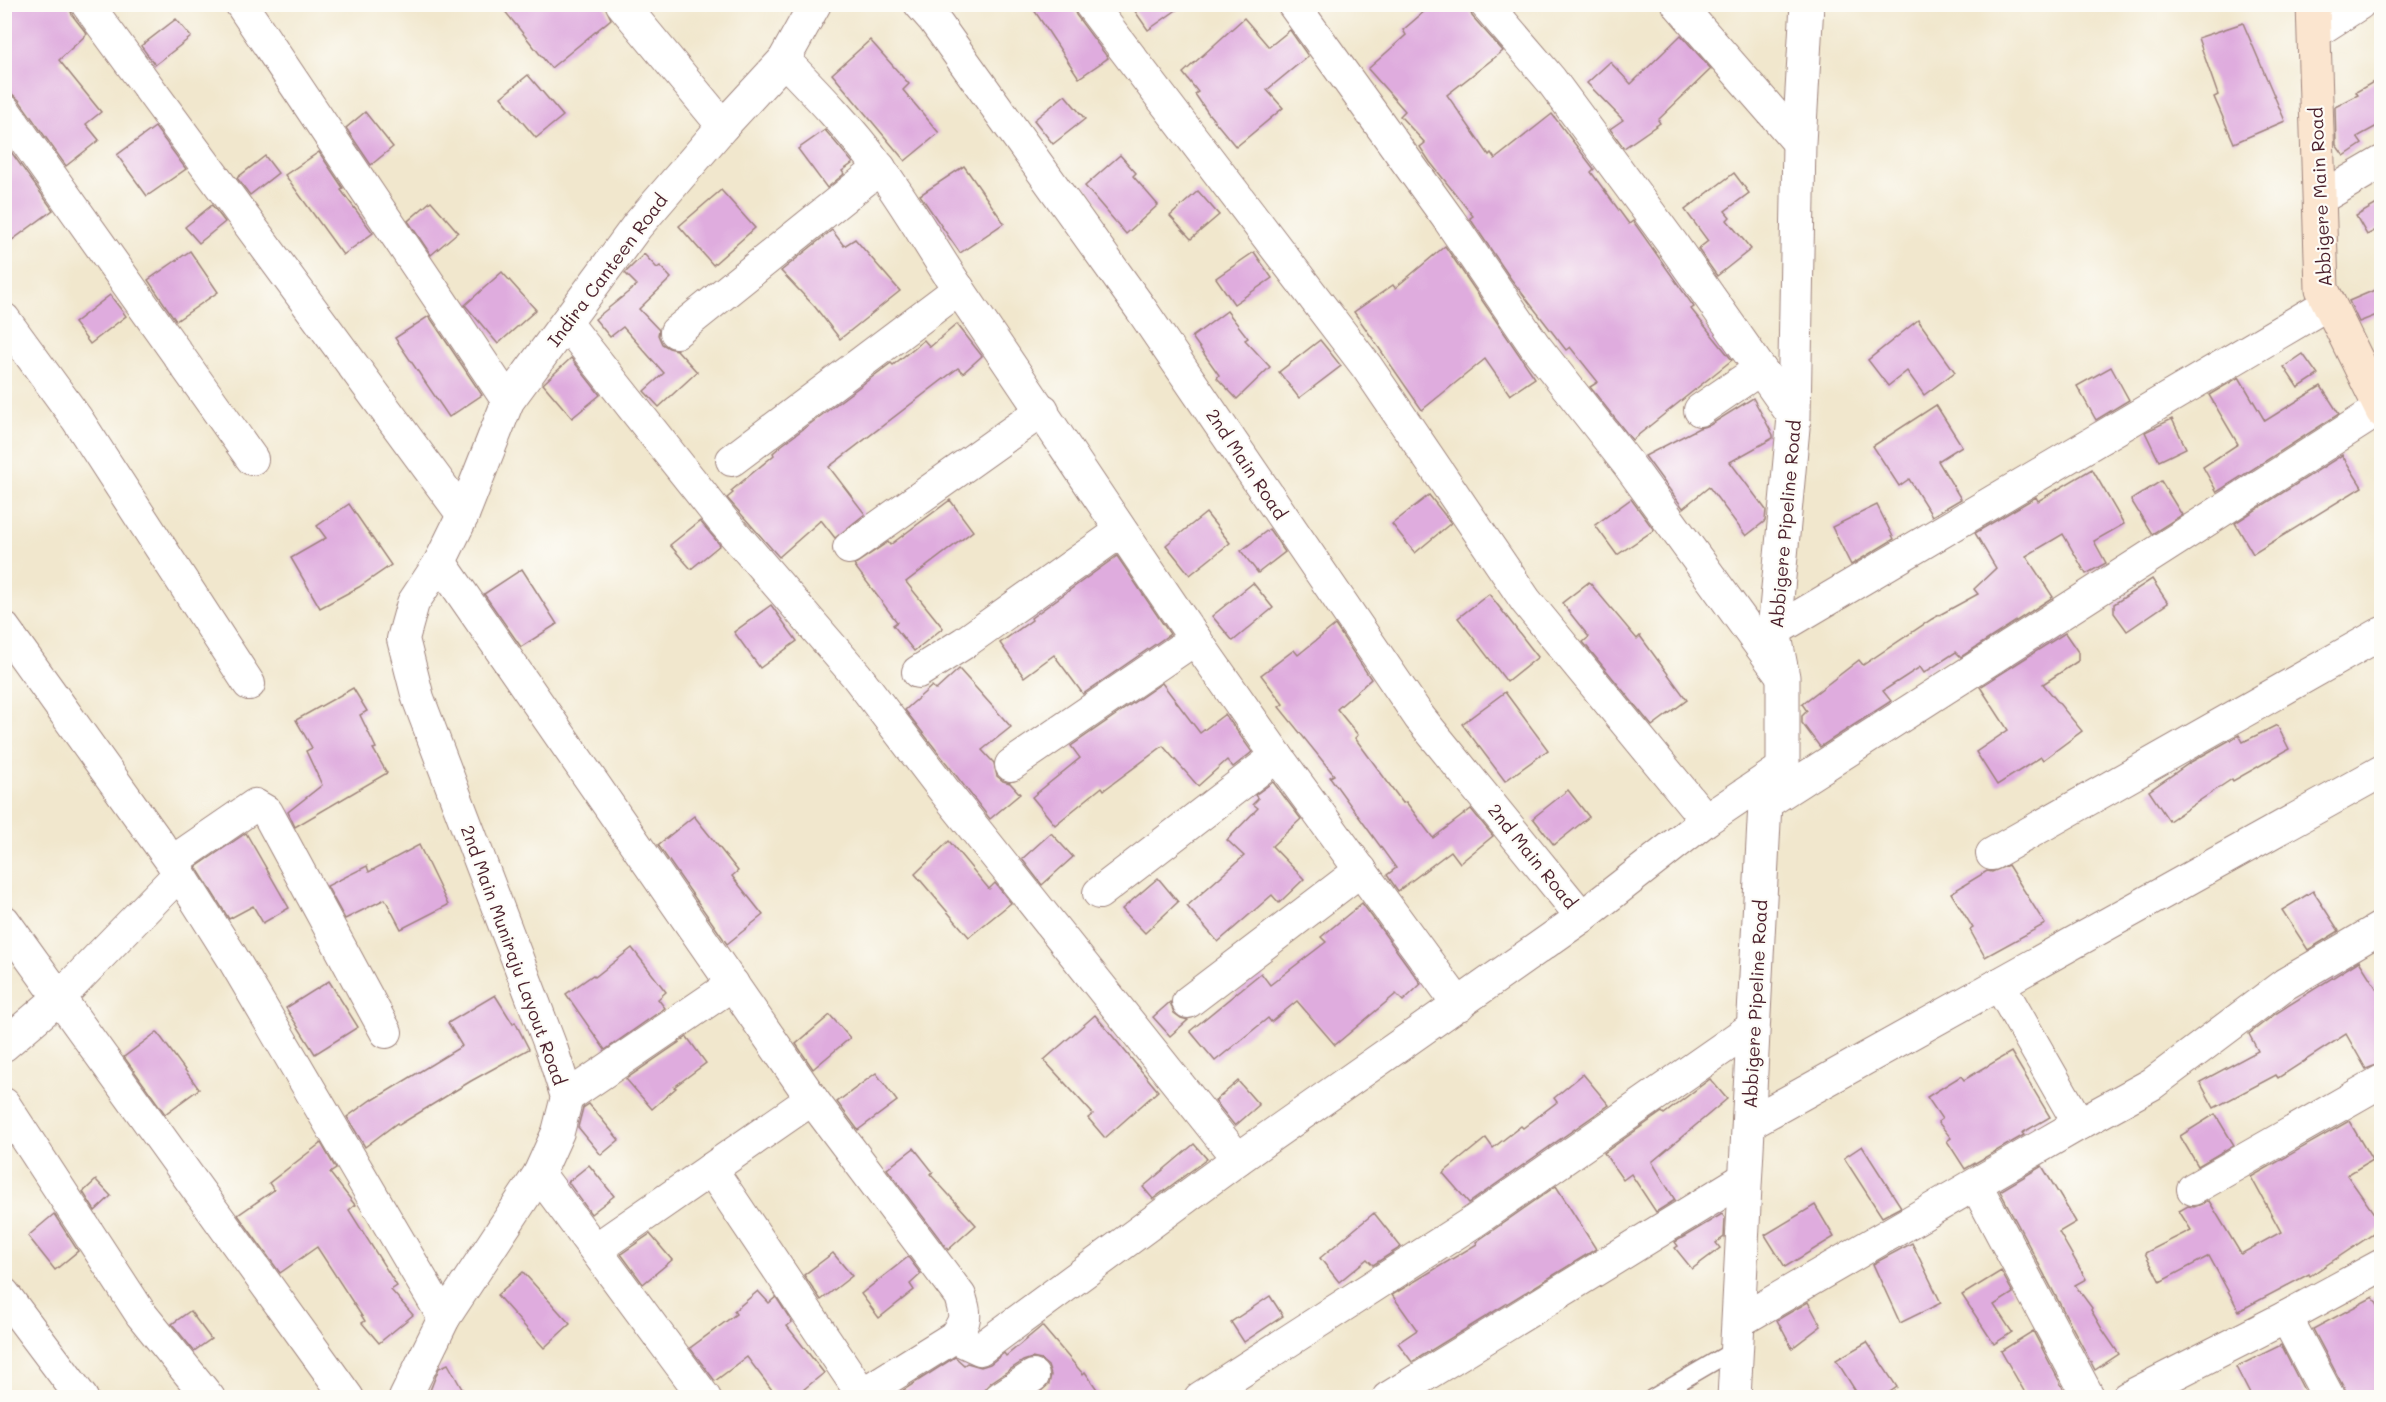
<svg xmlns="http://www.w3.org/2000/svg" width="2386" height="1402" viewBox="0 0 2386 1402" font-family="Mali,sans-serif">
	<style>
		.building { fill: #dfacde }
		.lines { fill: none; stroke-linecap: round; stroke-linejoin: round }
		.service-casing { stroke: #9e837c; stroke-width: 19 }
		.minor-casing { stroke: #9e837c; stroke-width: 34 }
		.tertiary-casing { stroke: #9e837c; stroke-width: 35 }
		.secondary-casing { stroke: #9e837c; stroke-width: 35 }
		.service { stroke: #fff; stroke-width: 16 }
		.minor { stroke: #fff; stroke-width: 32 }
		.tertiary { stroke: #fff; stroke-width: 33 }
		.secondary { stroke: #fbe5cf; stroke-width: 33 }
		.labels { text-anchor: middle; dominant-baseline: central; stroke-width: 4.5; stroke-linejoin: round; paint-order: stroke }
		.street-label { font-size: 18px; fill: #4a1f2b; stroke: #fdfcf7 }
	</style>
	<rect width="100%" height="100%" fill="#fdfcf7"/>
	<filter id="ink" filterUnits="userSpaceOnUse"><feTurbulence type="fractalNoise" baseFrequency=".0167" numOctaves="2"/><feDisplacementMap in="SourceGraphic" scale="12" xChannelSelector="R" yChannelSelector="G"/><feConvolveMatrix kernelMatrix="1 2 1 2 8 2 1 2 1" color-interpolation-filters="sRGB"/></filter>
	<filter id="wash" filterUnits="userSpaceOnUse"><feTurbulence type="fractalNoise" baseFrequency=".008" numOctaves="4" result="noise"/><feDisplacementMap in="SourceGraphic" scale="24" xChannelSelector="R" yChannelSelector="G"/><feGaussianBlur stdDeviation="1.35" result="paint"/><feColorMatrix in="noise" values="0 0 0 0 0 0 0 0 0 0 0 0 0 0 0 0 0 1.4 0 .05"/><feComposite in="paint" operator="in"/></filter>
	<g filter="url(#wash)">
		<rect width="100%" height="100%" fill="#f1e7cd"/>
		<g id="blocks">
			<g class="building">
				<polygon points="14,4 69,4 72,15 87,34 59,60 101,112 86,124 99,140 66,166 19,100 12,94 4,92 4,13"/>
				<polygon points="499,4 604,4 611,19 551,68"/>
				<polygon points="1030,4 1072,4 1076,15 1108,58 1079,78"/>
				<polygon points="1130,4 1185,4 1148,30"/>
				<polygon points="1433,4 1468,4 1472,16 1503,51 1447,95 1489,155 1491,153 1495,159 1552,114 1594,169 1591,172 1629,224 1633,221 1694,307 1691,309 1732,360 1632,440 1590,387 1598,382 1570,347 1566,350 1511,279 1473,223 1470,218 1473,216 1430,162 1420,147 1425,143 1400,116 1405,111 1368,69 1406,35 1403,30"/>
				<polygon points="1244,18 1269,47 1290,30 1308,56 1267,90 1283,108 1236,147 1208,113 1195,94 1198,92 1183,73"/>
				<polygon points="176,19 191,37 155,65 141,46"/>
				<polygon points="2243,23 2285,121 2234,143 2214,97 2218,95 2198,38"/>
				<polygon points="1681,35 1711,69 1658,120 1660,123 1624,148 1610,129 1623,120 1587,83 1610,62 1631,84"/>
				<polygon points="870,40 909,84 903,90 939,133 905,161 832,74"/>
				<polygon points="528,75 563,116 536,138 501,97"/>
				<polygon points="2382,77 2382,133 2377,126 2357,137 2362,144 2344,156 2336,145 2335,107 2358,95 2356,92"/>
				<polygon points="1065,95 1085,119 1053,144 1034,120"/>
				<polygon points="365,112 393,147 371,165 346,128"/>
				<polygon points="155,127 186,169 147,196 117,155"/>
				<polygon points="825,130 853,163 842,171 844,174 827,188 798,149"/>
				<polygon points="4,142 53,210 4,246"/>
				<polygon points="319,152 343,188 341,190 373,233 343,255 285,175"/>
				<polygon points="1120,155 1136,173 1133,176 1158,205 1126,234 1085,186"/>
				<polygon points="265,156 278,173 250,195 237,178"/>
				<polygon points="964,166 1004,223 960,253 920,195"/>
				<polygon points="1734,173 1749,193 1725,211 1730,217 1727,220 1751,249 1717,276 1698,249 1708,241 1685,210"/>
				<polygon points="721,190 755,228 713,265 679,226"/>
				<polygon points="1198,191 1219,215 1191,239 1170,216"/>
				<polygon points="431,201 458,232 431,255 408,221"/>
				<polygon points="2382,201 2382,227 2367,235 2356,216"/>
				<polygon points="212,205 225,222 199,243 185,227"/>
				<polygon points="832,230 844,246 855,239 900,291 840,339 815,307 781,271"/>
				<polygon points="1445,246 1535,378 1510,395 1485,359 1422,410 1354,312 1393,285 1395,288"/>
				<polygon points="190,251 218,292 176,321 148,280"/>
				<polygon points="1254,252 1272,278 1234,304 1216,278"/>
				<polygon points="644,254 657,268 660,266 671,278 639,309 659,330 658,335 662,344 669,348 677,350 697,372 659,407 644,391 664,373 623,327 610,337 595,319 637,285 625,273"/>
				<polygon points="502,272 536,310 498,344 465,305"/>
				<polygon points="2382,287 2382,313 2359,322 2349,301"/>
				<polygon points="110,295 126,316 90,344 74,323"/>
				<polygon points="1227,311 1248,338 1245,340 1270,367 1237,399 1217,378 1219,375 1192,337"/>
				<polygon points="429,316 482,395 449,417 395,338"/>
				<polygon points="1918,320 1955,372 1924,395 1907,371 1888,386 1868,360"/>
				<polygon points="957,324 982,356 963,373 958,368 829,467 865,514 835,538 821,520 779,557 727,498 733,493 731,491 774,455 773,453 782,445 891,363 893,365 924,340 930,347"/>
				<polygon points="1320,340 1341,366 1299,398 1279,372"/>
				<polygon points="2303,354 2318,375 2298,388 2284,367"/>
				<polygon points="571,358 600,395 572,418 543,384"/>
				<polygon points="2111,367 2129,400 2096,420 2077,386"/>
				<polygon points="2239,377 2265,421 2321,386 2339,414 2217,492 2203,467 2238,444 2209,395"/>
				<polygon points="1753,398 1773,435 1773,438 1730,462 1766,510 1765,521 1746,536 1709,487 1683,508 1645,456 1699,428 1710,425"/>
				<polygon points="1936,405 1962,446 1938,461 1961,499 1932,516 1909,479 1899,486 1873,446"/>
				<polygon points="2172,419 2186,448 2159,461 2145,432"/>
				<polygon points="2342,455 2362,487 2253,554 2235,523"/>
				<polygon points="2092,469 2124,524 2094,541 2106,563 2086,574 2063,534 2026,556 2053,597 1961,657 1956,652 1924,673 1920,667 1883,691 1891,701 1820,747 1802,723 1802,716 1807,711 1802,704 1859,660 1863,665 1932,619 1978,594 1974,589 1996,568 1975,533 2036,497 2038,501"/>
				<polygon points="2161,481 2182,515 2152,534 2131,500"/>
				<polygon points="1429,495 1451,523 1415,553 1392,524"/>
				<polygon points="1631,499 1654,530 1617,555 1595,525"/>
				<polygon points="950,500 973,531 906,582 943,628 914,651 893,625 897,622 854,565 888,542 890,545"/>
				<polygon points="349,504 391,565 359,587 320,608 291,558 326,538 317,526"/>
				<polygon points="1877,505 1894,539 1851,565 1832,527"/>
				<polygon points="1206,513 1230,543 1190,575 1166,545"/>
				<polygon points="700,521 720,545 691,569 670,545"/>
				<polygon points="1269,529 1285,552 1258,573 1241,551"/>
				<polygon points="1117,556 1170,634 1083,694 1054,655 1024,677 1000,643 1032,620 1031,618"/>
				<polygon points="522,569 557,624 521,647 484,594"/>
				<polygon points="2152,579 2168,603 2127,631 2114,613 2114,604"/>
				<polygon points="1589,582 1637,639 1640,636 1687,700 1652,726 1583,642 1589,637 1562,603"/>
				<polygon points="1253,583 1273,608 1233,641 1212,616"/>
				<polygon points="1489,594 1538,657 1507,682 1458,618"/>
				<polygon points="771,605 797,641 760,668 734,632"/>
				<polygon points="1335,625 1371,679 1337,709 1358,735 1355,738 1403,803 1406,802 1433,838 1471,809 1493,836 1460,863 1451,851 1398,891 1387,875 1396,868 1330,777 1334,775 1279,707 1283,704 1261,675 1294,650 1298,655"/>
				<polygon points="2065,633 2078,652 2078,661 2043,684 2082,731 2043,760 2041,757 1997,785 1976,752 2008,730 1980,687"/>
				<polygon points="959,669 1011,727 982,750 994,763 997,776 1003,781 1010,783 1020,794 990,819 905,710 932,686 936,690"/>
				<polygon points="1162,683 1200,733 1225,714 1252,752 1233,767 1227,760 1198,786 1163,746 1104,790 1102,787 1055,825 1032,797 1080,758 1071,746"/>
				<polygon points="353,688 367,711 360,715 376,748 373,749 387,773 295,827 288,812 322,785 306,751 312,748 296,720"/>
				<polygon points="1505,692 1548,750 1505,781 1462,724"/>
				<polygon points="2277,725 2289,749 2233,781 2232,779 2169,821 2149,791 2191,762 2239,735 2243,742"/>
				<polygon points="1273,782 1301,819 1272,846 1304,879 1279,903 1272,895 1218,942 1187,906 1244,856 1227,840 1258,808 1253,804 1258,799 1255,795"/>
				<polygon points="1568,790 1589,817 1554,845 1533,818"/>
				<polygon points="694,816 738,871 732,876 763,915 727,944 658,845"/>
				<polygon points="246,833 289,908 263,923 253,906 229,919 196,867"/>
				<polygon points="1051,833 1073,857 1042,885 1022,859"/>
				<polygon points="949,841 989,889 995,883 1011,903 969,937 915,874"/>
				<polygon points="419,845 448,905 401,929 385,899 345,919 327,886 367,866 369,872"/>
				<polygon points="2008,865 2045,924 1985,957 1970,930 1973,928 1951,893 1987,871 1992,872"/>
				<polygon points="1158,878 1178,902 1145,933 1122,909"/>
				<polygon points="2313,891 2339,931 2308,950 2282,910"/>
				<polygon points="1362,903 1421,984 1403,1001 1396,994 1335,1045 1297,1001 1271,1022 1268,1018 1215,1061 1190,1031 1261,973 1270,985 1326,942 1321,937"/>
				<polygon points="632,948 666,992 658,999 665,1008 605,1050 566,994 593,975 595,977"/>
				<polygon points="2359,961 2382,997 2382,1063 2366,1069 2346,1034 2278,1078 2276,1075 2214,1108 2200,1082 2258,1051 2249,1034 2275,1014"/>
				<polygon points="329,981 358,1027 315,1054 286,1008"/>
				<polygon points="495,995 513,1024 515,1022 529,1049 471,1081 399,1125 397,1123 365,1147 347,1117 372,1099 373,1100 462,1046 448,1023"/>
				<polygon points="1170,1002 1174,1013 1181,1018 1188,1020 1170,1036 1153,1017"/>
				<polygon points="830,1015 850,1038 813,1069 796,1044"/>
				<polygon points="1095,1015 1158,1091 1105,1138 1088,1118 1093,1114 1044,1060"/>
				<polygon points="157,1032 199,1089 165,1114 124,1057"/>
				<polygon points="687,1037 706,1063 674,1087 676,1088 652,1109 626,1079"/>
				<polygon points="2011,1052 2050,1117 2022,1133 2024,1135 1965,1169 1947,1141 1951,1138 1938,1122 1942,1119 1927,1097 1961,1076 1964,1080"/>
				<polygon points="876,1073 897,1101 858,1130 837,1102"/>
				<polygon points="1583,1074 1609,1105 1469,1203 1443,1173 1486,1138 1493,1148 1521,1126 1523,1128 1557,1102 1554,1098"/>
				<polygon points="1710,1079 1727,1099 1652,1162 1675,1200 1656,1212 1631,1174 1623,1180 1604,1153 1662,1112 1664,1114"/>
				<polygon points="1238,1081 1259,1105 1235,1126 1215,1101"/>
				<polygon points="589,1104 619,1140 601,1155 578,1127 583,1108"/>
				<polygon points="2215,1114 2234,1145 2198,1166 2180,1136"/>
				<polygon points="2349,1121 2372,1160 2347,1175 2382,1225 2382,1228 2310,1276 2309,1274 2239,1311 2209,1256 2160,1282 2145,1253 2191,1230 2179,1211 2188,1206 2194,1207 2209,1201 2241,1254 2281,1232 2251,1177"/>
				<polygon points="321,1143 336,1169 330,1173 355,1205 349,1210 397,1286 391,1290 413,1315 379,1343 362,1323 365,1321 317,1247 280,1273 238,1215 274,1190 269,1183"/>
				<polygon points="1194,1144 1207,1159 1153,1199 1143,1187"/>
				<polygon points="1862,1146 1901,1207 1882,1217 1844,1158"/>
				<polygon points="914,1148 933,1172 930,1174 976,1225 948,1250 887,1169"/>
				<polygon points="589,1165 614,1196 591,1214 568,1182"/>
				<polygon points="2042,1166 2076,1222 2059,1232 2086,1279 2075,1285 2092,1308 2091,1310 2102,1329 2119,1354 2095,1370 2000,1191"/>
				<polygon points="96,1180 111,1196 95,1211 83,1192"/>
				<polygon points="1556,1186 1596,1249 1412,1362 1398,1343 1417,1330 1392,1295 1477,1244 1476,1242"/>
				<polygon points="1815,1205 1834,1237 1785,1267 1765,1235"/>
				<polygon points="1374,1213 1401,1247 1373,1265 1367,1259 1339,1282 1320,1258"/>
				<polygon points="54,1214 78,1251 55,1270 28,1236"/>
				<polygon points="1722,1214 1725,1218 1724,1237 1716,1243 1720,1248 1692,1269 1675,1248 1678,1246 1675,1242"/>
				<polygon points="650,1234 672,1260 643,1284 621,1254"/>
				<polygon points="1912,1243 1941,1303 1900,1323 1873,1264"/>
				<polygon points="833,1253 852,1276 821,1300 804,1275"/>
				<polygon points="908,1257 921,1274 910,1284 914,1290 879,1318 861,1294"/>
				<polygon points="2001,1271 2013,1293 1994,1305 2012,1332 1994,1344 1962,1295"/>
				<polygon points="523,1272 570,1324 544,1348 497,1295"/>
				<polygon points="758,1291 769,1303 776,1297 792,1322 787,1326 824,1373 793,1398 778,1398 747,1357 715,1381 690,1348 736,1314 734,1311"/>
				<polygon points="1270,1296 1283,1316 1244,1342 1231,1322"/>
				<polygon points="2373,1297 2382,1313 2382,1398 2347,1398 2345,1390 2313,1329"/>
				<polygon points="1808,1302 1821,1326 1792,1348 1777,1320"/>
				<polygon points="190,1311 211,1339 194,1351 172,1324"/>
				<polygon points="1042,1326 1083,1374 1085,1372 1103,1398 1033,1398 1049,1384 1051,1375 1048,1366 1041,1360 1032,1358 1023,1361 990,1383 984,1390 982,1398 891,1398 955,1357 964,1365 967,1363 981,1367 990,1364 1004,1353 1006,1356"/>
				<polygon points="2033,1331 2068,1398 2028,1398 2001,1351"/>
				<polygon points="1867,1342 1897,1387 1881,1398 1860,1398 1836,1360"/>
				<polygon points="2281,1345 2308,1398 2252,1398 2236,1367"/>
				<polygon points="448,1364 467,1398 427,1398 439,1368"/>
			</g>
		</g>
	</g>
	<g filter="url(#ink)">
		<use href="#blocks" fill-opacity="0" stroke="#9e837c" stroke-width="1.5"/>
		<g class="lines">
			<defs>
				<polyline id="service" points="1652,1398 1736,1349"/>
				<g id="minor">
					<polyline points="87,4 463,515"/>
					<polyline points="241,4 508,401"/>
					<polyline points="622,4 723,126"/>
					<polyline points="920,4 934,20 1141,309 1420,718 1582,917"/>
					<polyline points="1090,4 1367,367 1526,601 1706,820"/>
					<polyline points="1293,4 1449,220 1535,346 1628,464 1783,677"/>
					<polyline points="1486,4 1551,80 1671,242 1794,417"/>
					<polyline points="1678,4 1799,143"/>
					<polyline points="2314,33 2359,4"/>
					<path d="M784 60C817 94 850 128 878 166 908 206 932 250 960 291 1039 407 1116 524 1195 639"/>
					<polyline points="4,110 252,459"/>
					<polyline points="2319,199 2382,162"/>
					<polyline points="4,319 77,419 249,684"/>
					<polyline points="566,323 723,521 856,675 946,793 1238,1159"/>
					<polyline points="676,332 880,168"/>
					<polyline points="1700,410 1760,369"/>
					<polyline points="732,460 959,289"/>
					<polyline points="849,548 1043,410"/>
					<path d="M440 562 812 1099 960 1296C966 1316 967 1320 954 1337L856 1398"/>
					<polyline points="4,628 172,862 232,957 444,1318"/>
					<polyline points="1774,631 2329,303"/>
					<polyline points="918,672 964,643 1121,531"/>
					<polyline points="1011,765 1195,639 1277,756 1459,1005"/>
					<polyline points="1766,803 2380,409"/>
					<polyline points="1992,854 2382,633"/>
					<polyline points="172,862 255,805 267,812 386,1032"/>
					<polyline points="1099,893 1277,756"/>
					<polyline points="4,921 348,1398"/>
					<polyline points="1999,984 2079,1124"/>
					<polyline points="1188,1002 1361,870"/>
					<polyline points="4,1045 59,998 179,874"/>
					<polyline points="567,1097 733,984"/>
					<polyline points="4,1104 141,1314 209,1398"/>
					<polyline points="1748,1124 2382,771"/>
					<polyline points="711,1169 862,1394"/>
					<polyline points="539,1174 705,1398"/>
					<polyline points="1976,1185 2089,1398"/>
					<polyline points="2193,1189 2382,1081"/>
					<polyline points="596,1249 812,1099"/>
					<polyline points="4,1294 82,1398"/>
					<polyline points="2286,1317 2329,1398"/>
					<polyline points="1738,1322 2079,1124 2152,1084 2285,984 2382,927"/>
					<polyline points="954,1337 980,1349 1238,1159 1582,917 1706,820 1783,768"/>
					<polyline points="405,1398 444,1318 539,1174 558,1132 567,1097 552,1050 418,698 403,639 413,603 440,562 463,515 508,401 637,226 723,126 784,60 815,4"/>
					<polyline points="1000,1398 1033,1376"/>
					<polyline points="1200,1398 1476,1220 1753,1027"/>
					<polyline points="1388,1398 1745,1178"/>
					<polyline points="2127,1398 2286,1317 2382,1265"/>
				</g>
				<polyline id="tertiary" points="1734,1398 1765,803 1783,768 1783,677 1774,631 1794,417 1799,143 1807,4"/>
				<polyline id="secondary" points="2313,4 2322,289 2382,411"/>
			</defs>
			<use href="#service" class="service-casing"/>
			<use href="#minor" class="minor-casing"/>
			<use href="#tertiary" class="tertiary-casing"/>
			<use href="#secondary" class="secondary-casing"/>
			<use href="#service" class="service"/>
			<use href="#minor" class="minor"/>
			<use href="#tertiary" class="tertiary"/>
			<use href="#secondary" class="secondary"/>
		</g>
	</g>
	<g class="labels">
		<g class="street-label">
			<text transform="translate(2320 197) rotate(-93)">Abbigere Main Road</text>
			<text transform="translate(607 270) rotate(-53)">Indira Canteen Road</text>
			<text transform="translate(1247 464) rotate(56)">2nd Main Road</text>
			<text transform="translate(1785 524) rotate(-85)">Abbigere Pipeline Road</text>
			<text transform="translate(1533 856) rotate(51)">2nd Main Road</text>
			<text transform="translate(514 955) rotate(70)">2nd Main Muniraju Layout Road</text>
			<text transform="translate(1755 1004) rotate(-87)">Abbigere Pipeline Road</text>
		</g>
	</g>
	<rect width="2386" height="1402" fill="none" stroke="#fdfcf7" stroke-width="24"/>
</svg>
